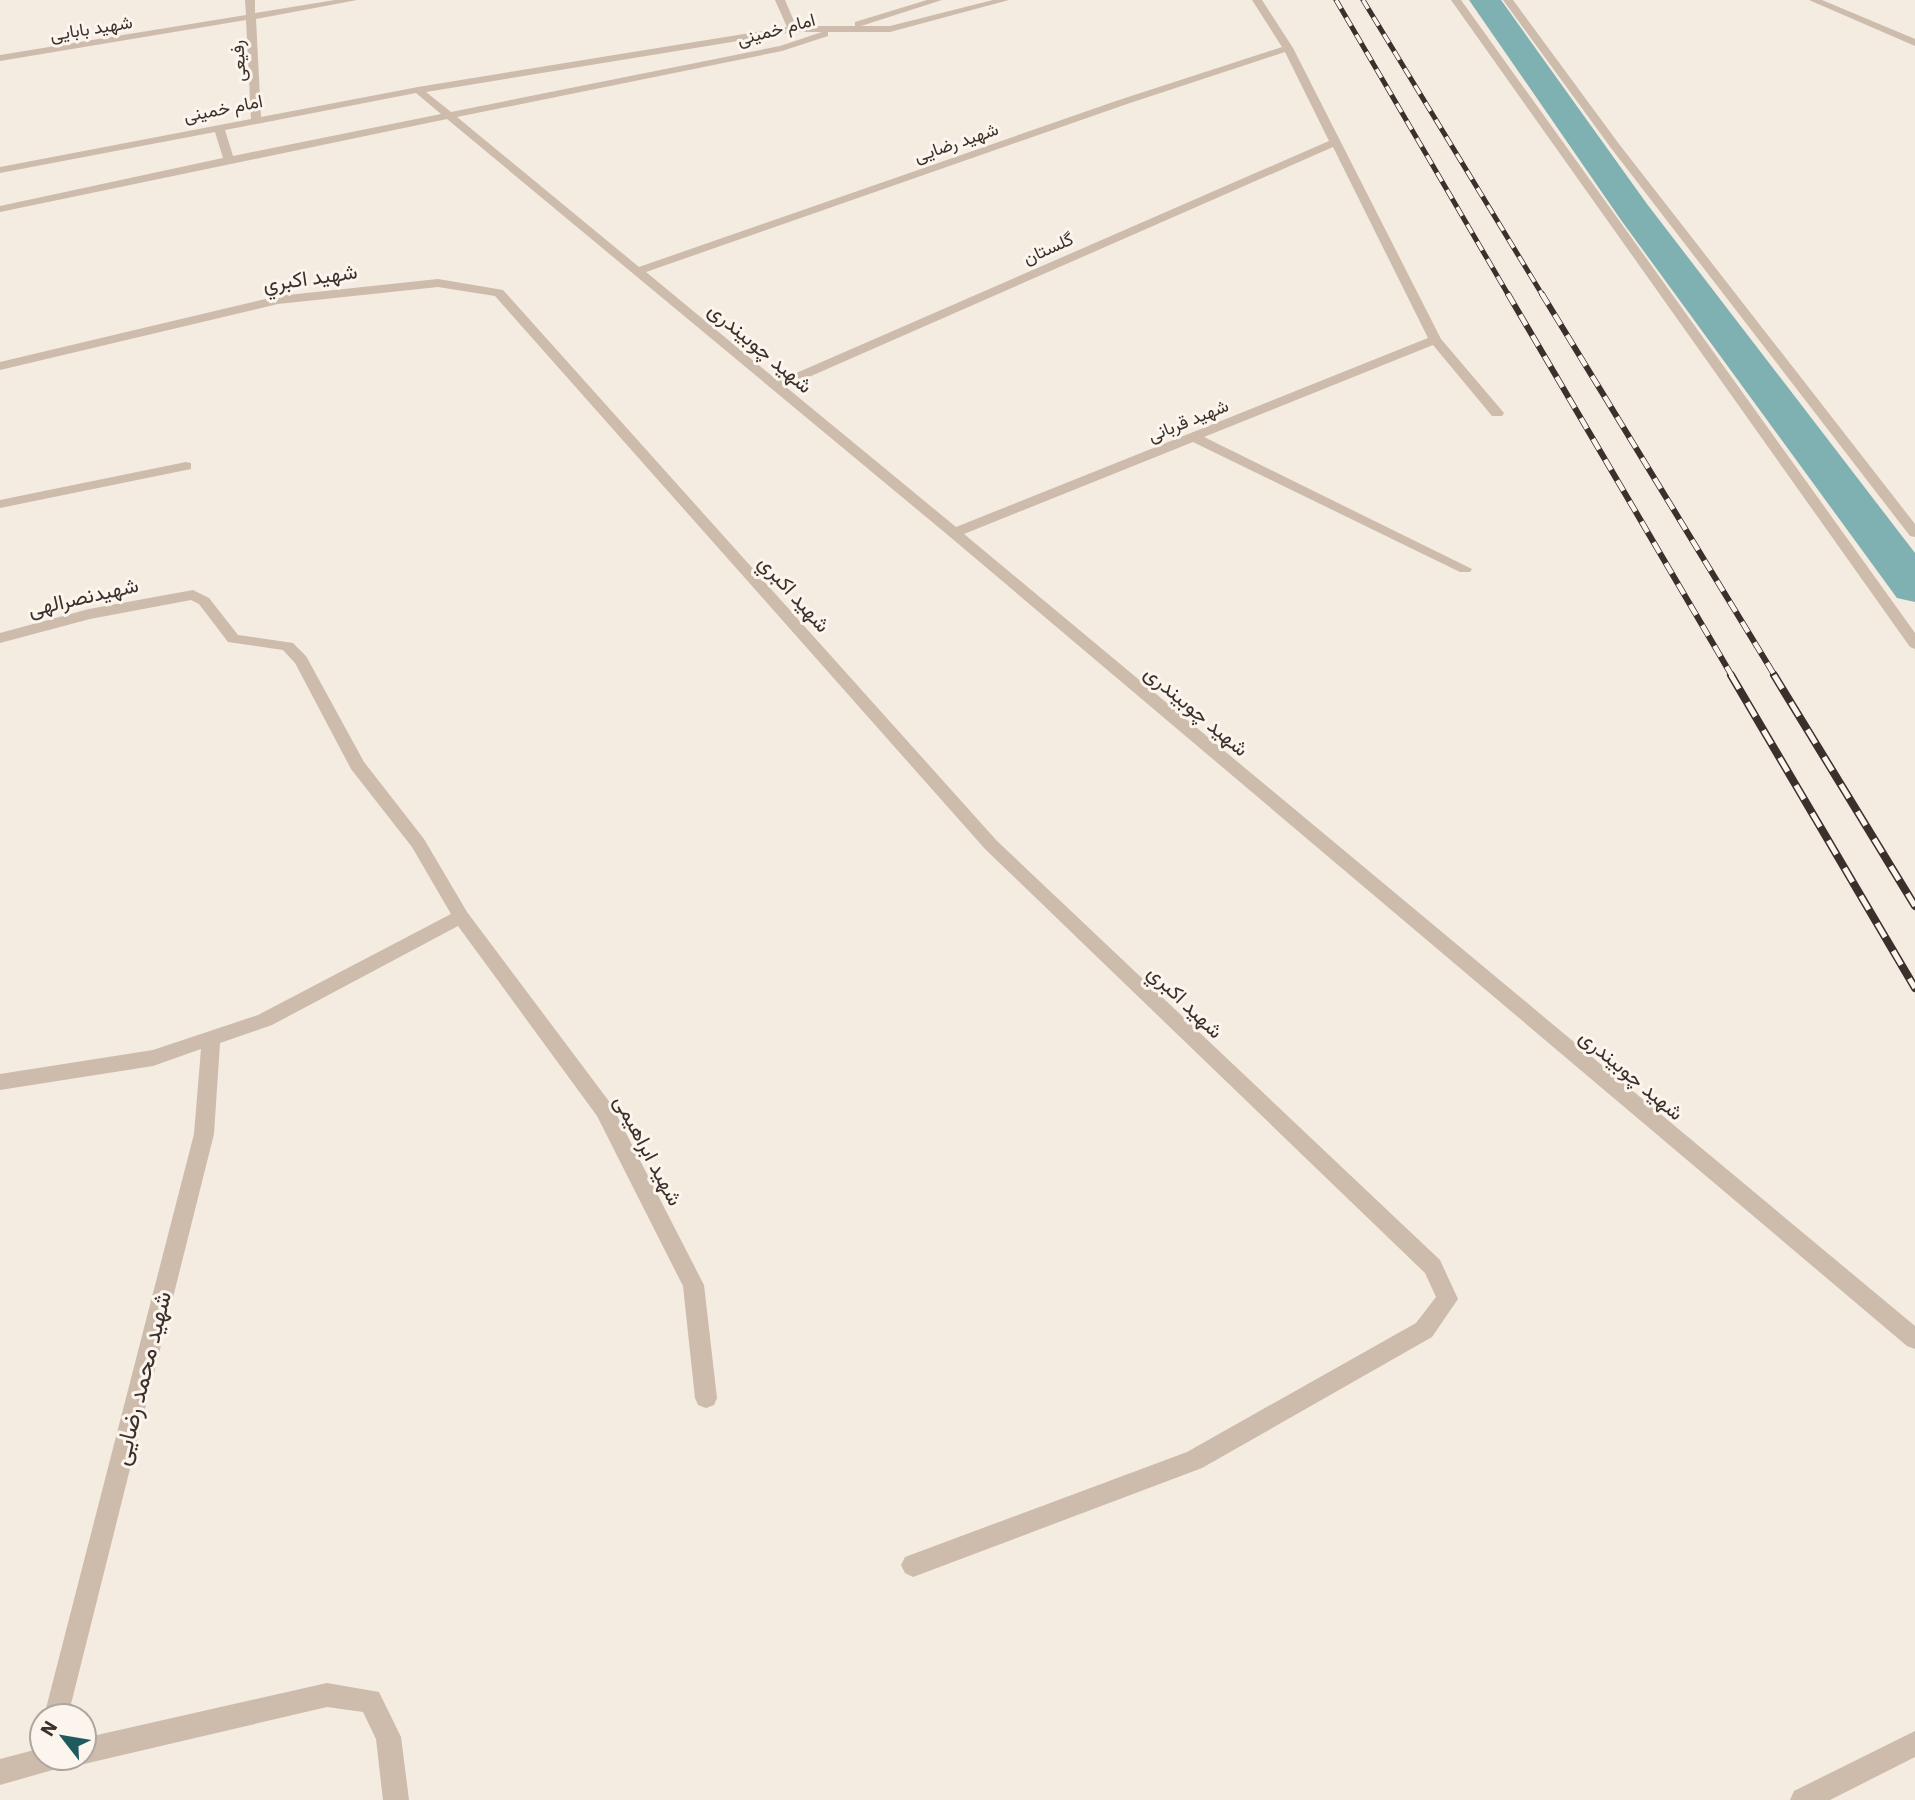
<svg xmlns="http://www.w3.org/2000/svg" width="1915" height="1800" viewBox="0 0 1915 1800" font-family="'IBM Plex Sans',Vazirmatn,sans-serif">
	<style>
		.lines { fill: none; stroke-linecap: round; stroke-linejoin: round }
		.canal { fill: #7fb0b2; fill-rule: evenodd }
		.minor { fill: #cdbbac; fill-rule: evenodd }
		.rail-far2-casing { stroke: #3b302b; stroke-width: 5 }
		.rail-far1-casing { stroke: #3b302b; stroke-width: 6 }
		.rail-casing { stroke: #3b302b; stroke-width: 8 }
		.rail-far2 { stroke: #fbf5ee; stroke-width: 3.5; stroke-dasharray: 10; stroke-linecap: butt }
		.rail-far1 { stroke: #fbf5ee; stroke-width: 4.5; stroke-dasharray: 12; stroke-linecap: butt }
		.rail { stroke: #fbf5ee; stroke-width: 5; stroke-dasharray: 16; stroke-linecap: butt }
		.labels { text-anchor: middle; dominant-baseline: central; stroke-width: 6; stroke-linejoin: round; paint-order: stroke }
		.far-street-label { font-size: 18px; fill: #3b302b; stroke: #fbf5ee }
		.street-label { font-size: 21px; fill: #3b302b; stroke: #fbf5ee }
		.near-street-label { font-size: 24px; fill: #3b302b; stroke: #fbf5ee }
	</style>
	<rect width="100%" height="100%" fill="#f4ebe1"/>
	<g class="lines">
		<polygon class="canal" points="1469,0 1501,0 1647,204 1915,553 1915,602 1897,598 1621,220"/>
		<g class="minor">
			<path d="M245 0H255V13L335 0H357L256 19 261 117 418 87 787 27 775 0H785L796 26H855V22L927 0H942L861 26H890L993 0H1009L890 32H828V36L782 51 457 117 639 267 1119 100 1282 47 1252 0H1262L1293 48 1441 339 1504 413 1502 416H1492L1433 345 1204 437 1472 569 1470 572H1460L1193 442 964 534 1915 1326V1349L1907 1346 949 536 447 119 0 212V206L223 158 215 132 0 173V167L251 119 246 20 0 61V55L246 15ZM793 32H822L780 46 451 112 426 92ZM1285 52 1329 141 778 381 646 272 1127 104ZM416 93 441 114 233 156 225 130ZM1333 147 1428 338 956 527 786 387Z"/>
			<polygon points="1451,0 1461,0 1915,633 1915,649 1910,647"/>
			<polygon points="1503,0 1513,0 1619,144 1915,524 1915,537 1910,536 1611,148"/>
			<polygon points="1809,0 1822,0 1915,39 1915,46"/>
			<polygon points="438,279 503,290 997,841 1440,1260 1458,1299 1432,1337 1202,1468 913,1577 905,1573 901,1565 905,1557 1187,1452 1416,1323 1436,1297 1425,1273 985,849 495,296 438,287 278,304 0,370 0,362 278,296"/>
			<polygon points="186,462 191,463 191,469 0,508 0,500"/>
			<polygon points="193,590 209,598 238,635 293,643 306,656 364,762 424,839 467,912 611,1104 704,1285 717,1398 714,1405 706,1408 698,1405 695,1398 683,1286 597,1116 458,926 272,1025 220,1043 214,1134 68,1716 44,1716 194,1134 201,1049 153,1066 0,1090 0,1074 153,1050 258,1015 451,914 412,847 351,769 295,663 283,650 228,642 199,604 191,600 90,619 0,643 0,633 89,609"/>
			<polygon points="327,1683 379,1692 401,1737 409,1800 383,1800 376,1739 363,1712 327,1707 84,1764 74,1758 84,1758 84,1738"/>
			<polygon points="1915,1731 1915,1757 1830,1800 1790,1800 1794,1791"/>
			<polygon points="42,1748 42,1758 67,1758 63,1767 0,1785 0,1759"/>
		</g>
		<defs>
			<g id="rail-far2">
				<polyline points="1336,0 1509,296"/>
				<polyline points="1363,0 1543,296"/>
			</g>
			<g id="rail-far1">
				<polyline points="1508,294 1732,676"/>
				<polyline points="1542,294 1775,676"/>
			</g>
			<g id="rail">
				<polyline points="1731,675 1915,988"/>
				<polyline points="1774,675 1915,906"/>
			</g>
		</defs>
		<use href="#rail-far2" class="rail-far2-casing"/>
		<use href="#rail-far1" class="rail-far1-casing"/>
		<use href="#rail" class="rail-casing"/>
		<use href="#rail-far2" class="rail-far2"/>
		<use href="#rail-far1" class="rail-far1"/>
		<use href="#rail" class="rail"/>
	</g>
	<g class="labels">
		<g class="far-street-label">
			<text transform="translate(91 28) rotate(-9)">شهید بابایی</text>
			<text transform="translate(776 29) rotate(-15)">امام خمینی</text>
			<text transform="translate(238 61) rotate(-93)">رفیعی</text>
			<text transform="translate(223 108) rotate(-11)">امام خمینی</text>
			<text transform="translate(956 142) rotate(-19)">شهید رضایی</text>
			<text transform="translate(1048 248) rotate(-24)">گلستان</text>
			<text transform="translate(1188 420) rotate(-22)">شهید قربانی</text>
		</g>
		<g class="street-label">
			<text transform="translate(310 277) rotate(-8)">شهيد اکبري</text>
			<text transform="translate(761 347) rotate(40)">شهید چوبیندری</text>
			<text transform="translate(795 593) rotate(48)">شهيد اکبري</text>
			<text transform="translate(83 596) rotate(-13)">شهیدنصرالهی</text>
			<text transform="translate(1197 710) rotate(40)">شهید چوبیندری</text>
			<text transform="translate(1186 1001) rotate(44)">شهيد اکبري</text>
			<text transform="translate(1632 1074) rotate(40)">شهید چوبیندری</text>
			<text transform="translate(649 1150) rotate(62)">شهید ابراهیمی</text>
		</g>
		<g class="near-street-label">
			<text transform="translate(141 1378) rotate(-76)">شهید محمد رضایی</text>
		</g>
	</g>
	<g transform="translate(63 1737) rotate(301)"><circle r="33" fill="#fbf5ee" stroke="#aea6a0" stroke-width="2"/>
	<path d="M0-5L12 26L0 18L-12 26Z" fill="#1f5a5e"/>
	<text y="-10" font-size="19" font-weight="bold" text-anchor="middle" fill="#3b302b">N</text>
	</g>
</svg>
